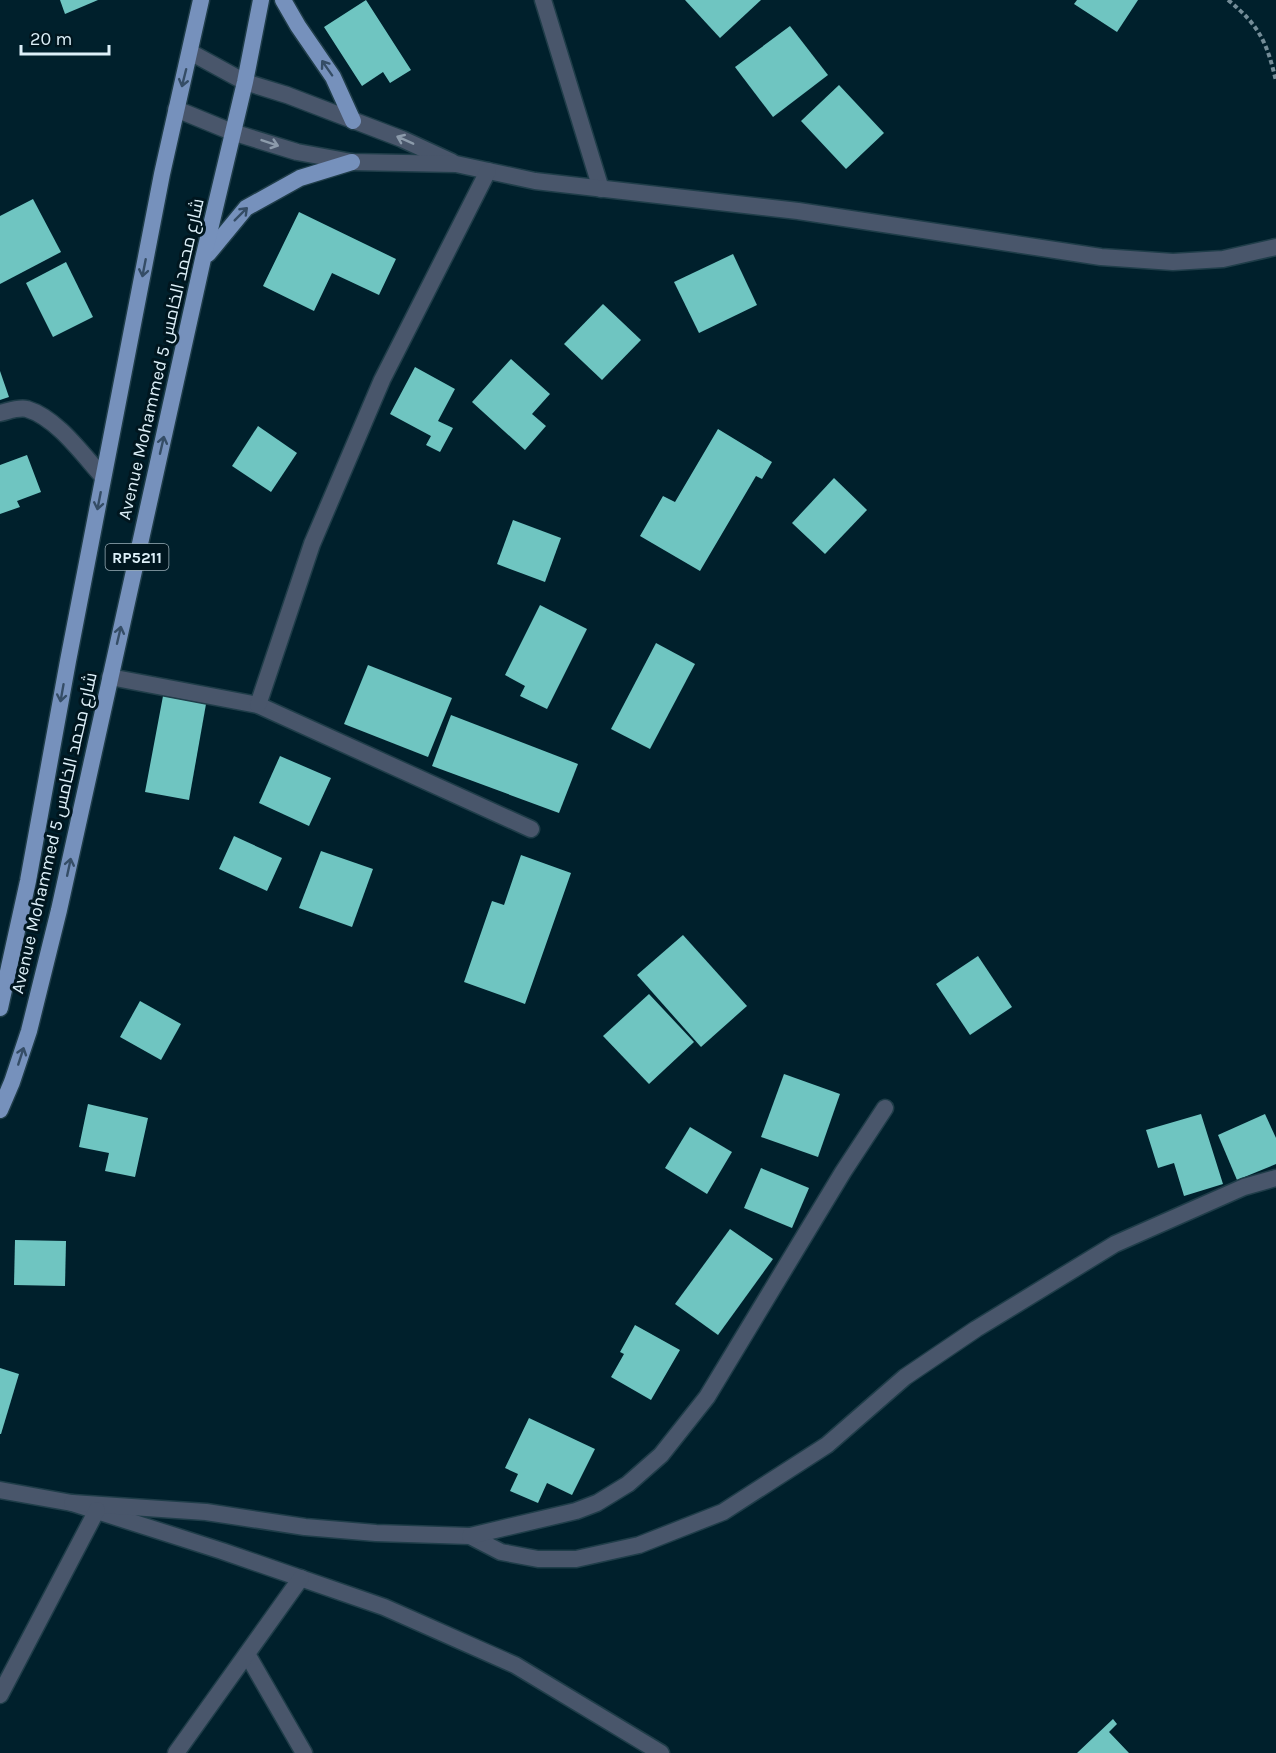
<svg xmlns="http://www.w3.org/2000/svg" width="1276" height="1753" viewBox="0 0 1276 1753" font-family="Karla,Cairo,sans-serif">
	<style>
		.building { fill: #6fc5c1 }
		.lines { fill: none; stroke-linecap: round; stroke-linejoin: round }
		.minor-casing { stroke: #1f3d49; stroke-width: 19 }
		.primary-casing { stroke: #1f3d49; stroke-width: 19 }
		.path { stroke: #748d98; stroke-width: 4; stroke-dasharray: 4.5 3; stroke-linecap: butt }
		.minor { stroke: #49566b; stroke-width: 16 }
		.primary { stroke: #7691bc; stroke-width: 16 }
		.oneway { stroke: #354d66 }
		.oneway2 { stroke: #8c9bab }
		.labels { text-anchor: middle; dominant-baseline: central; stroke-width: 6; stroke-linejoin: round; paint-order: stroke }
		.shield { fill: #00161f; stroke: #9bafb8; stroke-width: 1.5 }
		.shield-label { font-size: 16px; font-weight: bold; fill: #ddf0f9 }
		.street-label { font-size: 18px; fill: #ddf0f9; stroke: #00161f }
	</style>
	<rect width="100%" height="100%" fill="#00202c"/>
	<g class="building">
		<polygon points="60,0 98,0 65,14"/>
		<polygon points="366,0 411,70 390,83 383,72 362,86 324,27"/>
		<polygon points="685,0 761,0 720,38"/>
		<polygon points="1077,0 1138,0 1117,32 1074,4"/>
		<polygon points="790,26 828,75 773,117 735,67"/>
		<polygon points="839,85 884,133 846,169 801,121"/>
		<polygon points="33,199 61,252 0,284 0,216"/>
		<polygon points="299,212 396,259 379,295 332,273 314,311 263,286"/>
		<polygon points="733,254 757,305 699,333 674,282"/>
		<polygon points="66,262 93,317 53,337 26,283"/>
		<polygon points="603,304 641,340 602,380 564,344"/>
		<polygon points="511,359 550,394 532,414 546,426 525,450 472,402"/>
		<polygon points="415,367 455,389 438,421 453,428 440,452 426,445 431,436 390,414"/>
		<polygon points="0,371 9,397 0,400"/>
		<polygon points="258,426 297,453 271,492 232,466"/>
		<polygon points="718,429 772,462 762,479 756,476 700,571 640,536 663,496 675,502"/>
		<polygon points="27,455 41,492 17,501 20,507 0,514 0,465"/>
		<polygon points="834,478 867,510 825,554 792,523"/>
		<polygon points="513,520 561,538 545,582 497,564"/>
		<polygon points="540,605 587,629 547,709 520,696 525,686 505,675"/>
		<polygon points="656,643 695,664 650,749 611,729"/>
		<polygon points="368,665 452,698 428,757 344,724"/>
		<polygon points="163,696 206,704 189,800 145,792"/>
		<polygon points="451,715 578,764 559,813 432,766"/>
		<polygon points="280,756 331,778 309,826 259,803"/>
		<polygon points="234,836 282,858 267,891 219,869"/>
		<polygon points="321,851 373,869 352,927 299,908"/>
		<polygon points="521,855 571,873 525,1004 464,982 492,901 504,905"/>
		<polygon points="683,935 747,1006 701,1047 637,975"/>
		<polygon points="978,956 1012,1007 970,1035 936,984"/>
		<polygon points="649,994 694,1042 649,1084 603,1036"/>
		<polygon points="140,1001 181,1024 161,1060 120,1037"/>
		<polygon points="784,1074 840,1094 818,1157 761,1137"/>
		<polygon points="88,1104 148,1118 135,1177 105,1171 109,1153 79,1147"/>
		<polygon points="1201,1114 1223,1184 1184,1196 1174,1163 1158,1168 1146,1130"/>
		<polygon points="1265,1114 1276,1138 1276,1164 1237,1180 1218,1135"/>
		<polygon points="690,1127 732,1152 707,1194 665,1168"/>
		<polygon points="761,1168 809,1188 792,1228 744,1208"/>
		<polygon points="730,1229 773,1259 718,1335 675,1304"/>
		<polygon points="15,1240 66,1241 65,1286 14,1285"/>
		<polygon points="635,1325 680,1350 651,1400 611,1377 624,1354 620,1352"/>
		<polygon points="0,1368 19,1374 1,1434 0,1434"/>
		<polygon points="529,1418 595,1449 572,1495 547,1483 538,1503 510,1491 518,1474 505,1468"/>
		<polygon points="1113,1719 1117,1724 1109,1732 1129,1753 1077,1753"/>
	</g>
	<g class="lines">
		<defs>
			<g id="minor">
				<polyline points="543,0 601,189"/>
				<polyline points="190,52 245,82 287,95 402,139 452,162"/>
				<polyline points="176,109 232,132 297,152 352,162 456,164 535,181 798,211 1101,257 1173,262 1223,259 1276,247"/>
				<path d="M0 413C9 411 18 407 27 409 57 418 83 455 103 477"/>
				<polyline points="110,677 258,705 531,829"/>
				<polyline points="258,705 312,544 382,380 488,171"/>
				<polyline points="0,1490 72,1503 222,1551 384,1607 515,1665 661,1753"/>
				<polyline points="72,1503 206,1512 305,1527 376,1533 470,1536 501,1552 538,1559 576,1559 639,1545 723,1512 827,1445 905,1377 976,1329 1115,1244 1244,1187 1276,1178"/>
				<polyline points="470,1536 576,1511 597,1503 628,1484 661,1455 707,1397 843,1172 885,1108"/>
				<polyline points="247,1654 304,1753"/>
				<polyline points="0,1695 97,1510"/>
				<polyline points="176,1753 301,1578"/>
			</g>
			<g id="primary">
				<polyline points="283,0 298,26 333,77 353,121"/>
				<polyline points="208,254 246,208 300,178 352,162"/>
				<polyline points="0,1008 28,881 68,661 162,174 201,0"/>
				<polyline points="0,1110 12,1082 29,1031 59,910 203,259 245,82 261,0"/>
			</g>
		</defs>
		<use href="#minor" class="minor-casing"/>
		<use href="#primary" class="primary-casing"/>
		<path class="path" d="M1228 0C1260 26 1267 43 1276 81"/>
		<use href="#minor" class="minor"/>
		<use href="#primary" class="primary"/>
	</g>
	<defs><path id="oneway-shaft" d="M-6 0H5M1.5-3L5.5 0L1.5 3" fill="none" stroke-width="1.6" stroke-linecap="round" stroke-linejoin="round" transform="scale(1.5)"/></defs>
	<g class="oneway">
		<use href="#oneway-shaft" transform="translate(327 68) rotate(-125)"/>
		<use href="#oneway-shaft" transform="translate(184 78) rotate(104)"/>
		<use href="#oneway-shaft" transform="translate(241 214) rotate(-45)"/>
		<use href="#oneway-shaft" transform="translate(144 268) rotate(101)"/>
		<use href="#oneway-shaft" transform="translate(162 445) rotate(-77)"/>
		<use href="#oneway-shaft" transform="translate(99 501) rotate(101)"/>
		<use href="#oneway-shaft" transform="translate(119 635) rotate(-77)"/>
		<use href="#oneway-shaft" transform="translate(62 693) rotate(100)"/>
		<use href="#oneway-shaft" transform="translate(69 867) rotate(-78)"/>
		<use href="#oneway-shaft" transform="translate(21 1056) rotate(-72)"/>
	</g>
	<g class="oneway2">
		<use href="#oneway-shaft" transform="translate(405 140) rotate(-156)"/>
		<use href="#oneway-shaft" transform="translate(270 143) rotate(19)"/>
	</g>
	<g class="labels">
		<rect class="shield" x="105.5" y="544" width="63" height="26" rx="4.5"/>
		<g class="shield-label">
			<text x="137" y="557">RP5211</text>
		</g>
		<g class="street-label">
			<text transform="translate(161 359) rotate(-77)">Avenue Mohammed 5 شارع محمد الخامس</text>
			<text transform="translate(54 833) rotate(-77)">Avenue Mohammed 5 شارع محمد الخامس</text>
		</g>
	</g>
	<path d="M21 45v9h88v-9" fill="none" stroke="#ddf0f9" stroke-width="3"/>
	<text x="30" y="45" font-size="18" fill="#ddf0f9" stroke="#00161f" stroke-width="4.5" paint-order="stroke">20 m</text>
</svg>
